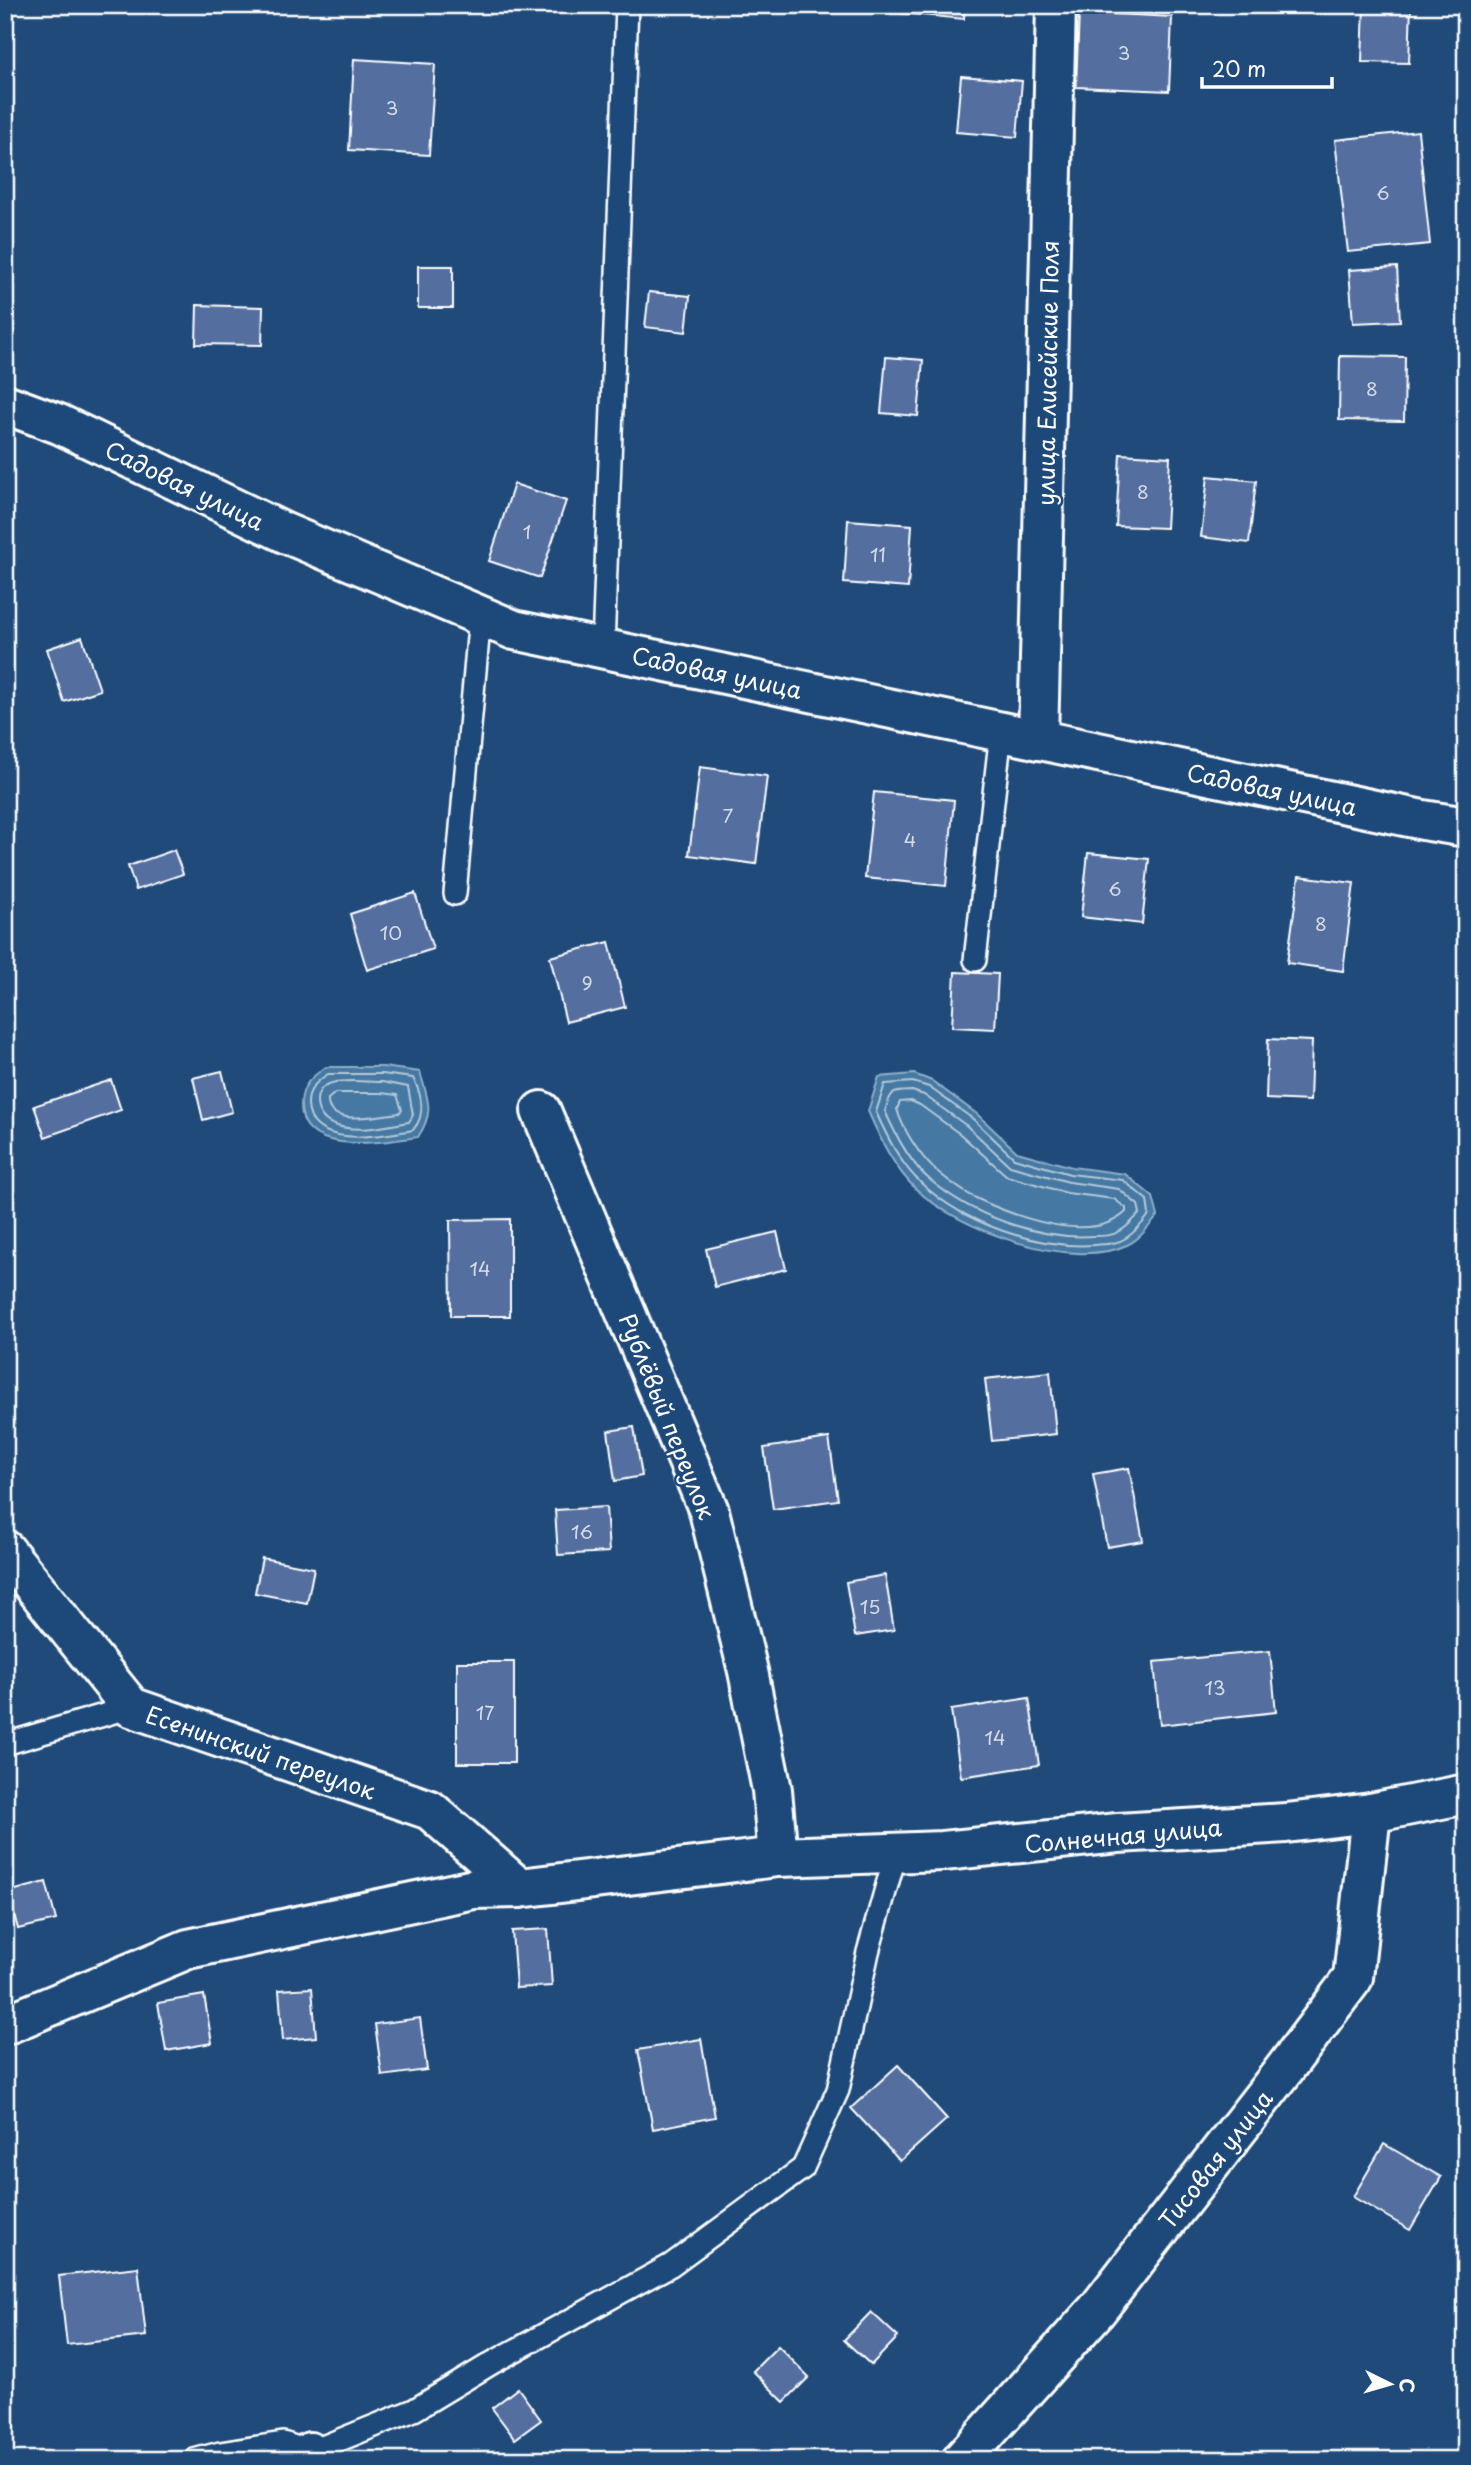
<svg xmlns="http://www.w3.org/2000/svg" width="1471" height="2465" viewBox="0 0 1471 2465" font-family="'Playpen Sans',sans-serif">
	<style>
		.water { fill: #4578a2; stroke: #8faec7; stroke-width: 2 }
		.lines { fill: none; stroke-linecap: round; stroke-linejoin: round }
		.shore { stroke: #b5c9da; stroke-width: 2 }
		.building { fill: #526e9f; stroke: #fff; stroke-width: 2 }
		.lane-casing { stroke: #fff; stroke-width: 26 }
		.street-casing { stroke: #fff; stroke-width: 44 }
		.lane { stroke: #1f4a7a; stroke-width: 21 }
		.street { stroke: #1f4a7a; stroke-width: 38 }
		.labels { text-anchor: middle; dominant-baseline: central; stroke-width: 5; stroke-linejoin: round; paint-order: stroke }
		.number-label { font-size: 19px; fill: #d4dbe7 }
		.street-label { font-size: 23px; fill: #fff; stroke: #1f4a7a }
	</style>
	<rect width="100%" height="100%" fill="#1f4a7a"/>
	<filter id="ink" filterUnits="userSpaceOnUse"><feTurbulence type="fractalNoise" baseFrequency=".0143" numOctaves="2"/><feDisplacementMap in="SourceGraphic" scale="14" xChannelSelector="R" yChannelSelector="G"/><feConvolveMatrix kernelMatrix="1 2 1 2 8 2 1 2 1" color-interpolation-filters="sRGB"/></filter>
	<g filter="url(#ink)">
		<g class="water">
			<path d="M326 1067H383L420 1072C428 1100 435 1111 418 1137 386 1141 301 1159 301 1105 301 1086 311 1077 326 1067Z"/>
			<path d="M914 1074 932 1081 977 1114 1017 1152 1072 1167 1125 1174 1153 1197 1158 1216C1149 1226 1139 1240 1127 1245 1071 1271 958 1230 916 1189 894 1168 880 1139 868 1111L879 1077Z"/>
		</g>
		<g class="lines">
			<g class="shore">
				<path d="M328 1074H382L413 1078C422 1095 426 1115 413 1130 385 1135 309 1151 308 1104 308 1089 316 1082 328 1074Z"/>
				<path d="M382 1082 408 1087 413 1115 409 1122C385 1126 355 1134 332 1124 314 1117 310 1088 332 1083 347 1079 367 1082 382 1082Z"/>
				<path d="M913 1082 929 1087 973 1119 1014 1158 1070 1174 1123 1180 1147 1200 1149 1215C1143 1223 1135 1232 1126 1238 1117 1244 1106 1244 1095 1245 1038 1249 965 1224 922 1184 901 1165 887 1137 876 1112L885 1084Z"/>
				<path d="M912 1091 924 1095 967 1126 1010 1166 1069 1182 1119 1189 1138 1205 1140 1213C1134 1219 1128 1227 1120 1231 1112 1236 1103 1236 1094 1236 1038 1240 971 1215 929 1179 909 1162 895 1134 885 1111 891 1090 892 1092 912 1091Z"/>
				<path d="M335 1093H381L397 1095 402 1110 399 1113C383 1115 325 1128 328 1099Z"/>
				<path d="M911 1101 920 1105 960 1134 1007 1176 1067 1193 1114 1199 1126 1208V1212C1091 1245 1016 1217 978 1199 964 1193 949 1181 938 1172 921 1159 902 1128 897 1109L900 1102Z"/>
			</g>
		</g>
		<g class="building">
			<polygon points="879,5 965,5 964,19 878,11"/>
			<polygon points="1364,5 1411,5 1409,63 1362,62"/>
			<polygon points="1079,12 1172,17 1169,91 1076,87"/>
			<polygon points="354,59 435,64 429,155 349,150"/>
			<polygon points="961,76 1022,81 1017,137 956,132"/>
			<polygon points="1418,131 1430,244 1348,252 1335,140"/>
			<rect x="418" y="266" width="35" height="42"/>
			<polygon points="1397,267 1400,321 1353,323 1349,270"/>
			<polygon points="649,292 690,296 686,332 645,327"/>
			<polygon points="197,305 263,307 262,345 196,344"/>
			<polygon points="1340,356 1405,357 1404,421 1339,420"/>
			<polygon points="886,357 923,360 918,416 881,413"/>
			<polygon points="1120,454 1170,457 1166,528 1116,526"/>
			<polygon points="1208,476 1256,481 1249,543 1201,537"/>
			<polygon points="514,484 566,501 540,578 489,561"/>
			<polygon points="848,520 912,525 908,588 844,583"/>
			<polygon points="82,637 100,690 64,702 47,649"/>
			<polygon points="700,767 767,776 756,864 689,855"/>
			<polygon points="874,792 954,800 946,886 865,878"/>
			<polygon points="174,850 183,874 136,890 128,866"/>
			<polygon points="1088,853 1149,859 1142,924 1081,917"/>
			<polygon points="1299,876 1354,883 1343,971 1287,963"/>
			<polygon points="415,893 433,949 367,970 350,914"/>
			<polygon points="609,942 625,1007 566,1022 550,957"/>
			<polygon points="955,972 998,974 995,1029 952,1027"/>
			<polygon points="1268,1039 1312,1041 1310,1101 1266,1099"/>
			<polygon points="222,1071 232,1112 203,1120 193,1078"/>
			<polygon points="111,1080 121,1110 45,1137 34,1106"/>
			<polygon points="510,1219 510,1316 451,1316 450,1220"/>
			<polygon points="777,1232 786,1269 715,1287 706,1249"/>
			<polygon points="1050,1372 1056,1434 992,1441 985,1379"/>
			<polygon points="634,1427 642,1476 615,1481 608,1431"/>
			<polygon points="829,1438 838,1500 773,1509 764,1448"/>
			<polygon points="1129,1468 1143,1541 1107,1547 1093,1474"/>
			<polygon points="606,1507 609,1552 558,1555 555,1510"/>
			<polygon points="262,1558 314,1568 307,1603 255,1593"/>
			<polygon points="885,1575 894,1630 855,1636 846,1582"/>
			<polygon points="1270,1651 1276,1712 1160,1725 1154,1662"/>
			<rect x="457" y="1662" width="57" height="101"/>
			<polygon points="1029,1698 1039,1765 961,1777 951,1710"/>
			<polygon points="46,1882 56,1920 18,1929 8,1892"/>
			<polygon points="548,1929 552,1986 516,1988 512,1931"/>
			<polygon points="312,1988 316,2037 283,2040 279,1990"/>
			<polygon points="204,1995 212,2043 166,2051 158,2003"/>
			<polygon points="420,2018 427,2070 382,2076 375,2024"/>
			<polygon points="701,2039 715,2117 653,2129 638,2050"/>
			<polygon points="898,2065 947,2119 900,2161 851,2108"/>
			<polygon points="1384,2144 1441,2177 1410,2230 1353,2197"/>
			<polygon points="138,2267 146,2336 67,2345 59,2276"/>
			<polygon points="871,2312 898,2337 871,2365 844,2340"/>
			<polygon points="778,2346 809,2377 784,2402 753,2371"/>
			<polygon points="518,2388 541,2420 515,2439 492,2408"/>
			<polygon points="659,2453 665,2460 650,2460"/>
		</g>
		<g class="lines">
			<defs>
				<g id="lane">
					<polyline points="603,648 627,5"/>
					<polyline points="455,894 480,615"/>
					<polyline points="975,960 1001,732"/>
					<polyline points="5,1744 131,1707"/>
					<polyline points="194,2460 220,2453 283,2443 310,2452 414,2410 492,2363 671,2265 803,2168 838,2090 868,1952 896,1853"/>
				</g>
				<g id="street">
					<polyline points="5,404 59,424 285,533 514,630 1423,820 1466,827"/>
					<polyline points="1038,740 1056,5"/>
					<polyline points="541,1111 709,1511 748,1671 772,1790 778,1857"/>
					<polyline points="5,1550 131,1707 430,1810 519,1888"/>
					<polyline points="5,2025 188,1949 474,1889 519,1888 778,1857 943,1851 1118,1833 1286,1823 1371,1813 1466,1794"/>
					<polyline points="302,2460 310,2452"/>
					<polyline points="962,2460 1097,2310 1280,2075 1353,1978 1371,1813"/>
				</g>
			</defs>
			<use href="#lane" class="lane-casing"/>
			<use href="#street" class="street-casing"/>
			<use href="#lane" class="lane"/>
			<use href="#street" class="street"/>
		</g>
	</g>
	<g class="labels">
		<g class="number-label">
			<text x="1124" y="52">3</text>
			<text x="392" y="107">3</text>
			<text x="1383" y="192">6</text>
			<text x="1372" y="388">8</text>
			<text x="1143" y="491">8</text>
			<text x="527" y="531">1</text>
			<text x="878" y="554">11</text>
			<text x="728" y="815">7</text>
			<text x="910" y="839">4</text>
			<text x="1115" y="888">6</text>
			<text x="1321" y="923">8</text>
			<text x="391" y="932">10</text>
			<text x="587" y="982">9</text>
			<text x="480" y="1268">14</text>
			<text x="582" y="1531">16</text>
			<text x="870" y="1606">15</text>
			<text x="1215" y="1687">13</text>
			<text x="485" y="1712">17</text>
			<text x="995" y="1737">14</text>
		</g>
		<g class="street-label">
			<text transform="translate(1047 373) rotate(-89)">улица Елисейские Поля</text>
			<text transform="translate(185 485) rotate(26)">Садовая улица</text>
			<text transform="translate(717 672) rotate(12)">Садовая улица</text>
			<text transform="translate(1272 789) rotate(12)">Садовая улица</text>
			<text transform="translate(668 1416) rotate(68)">Рублёвый переулок</text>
			<text transform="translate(261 1752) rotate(19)">Есенинский переулок</text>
			<text transform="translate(1123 1835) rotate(-5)">Солнечная улица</text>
			<text transform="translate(1215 2159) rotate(-52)">Тисовая улица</text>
		</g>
	</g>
	<rect width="1471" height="2465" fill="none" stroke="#1f4a7a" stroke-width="28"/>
	<rect x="14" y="14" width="1443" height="2437" fill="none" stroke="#fff" stroke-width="2.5" filter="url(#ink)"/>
	<g transform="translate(1390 2384) rotate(95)" stroke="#1f4a7a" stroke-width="5" paint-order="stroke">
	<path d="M0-5L12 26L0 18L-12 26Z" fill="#ffffff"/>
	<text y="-10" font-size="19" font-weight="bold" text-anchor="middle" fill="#ffffff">С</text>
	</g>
	<path d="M1202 77v10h130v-10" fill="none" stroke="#ffffff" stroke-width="3.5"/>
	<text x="1212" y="77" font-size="21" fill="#ffffff" stroke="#1f4a7a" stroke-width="5" paint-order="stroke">20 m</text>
</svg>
